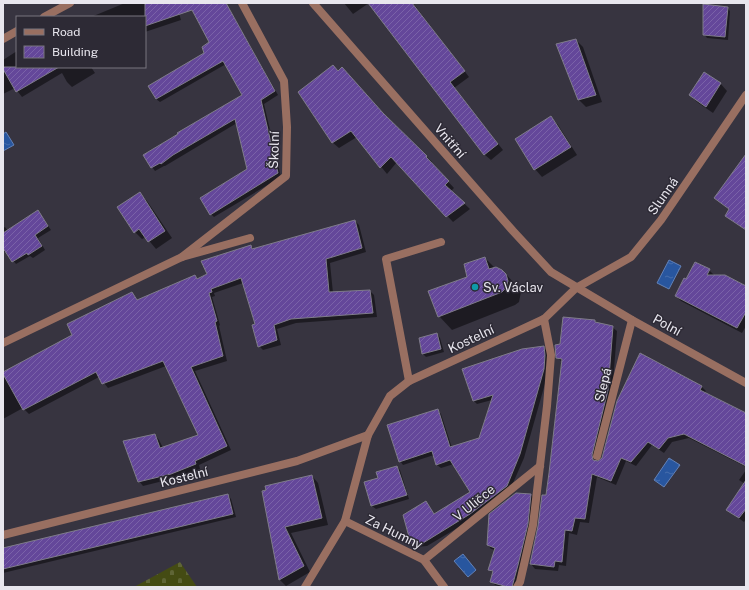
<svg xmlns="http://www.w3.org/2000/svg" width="749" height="590" viewBox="0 0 749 590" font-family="'Public Sans',sans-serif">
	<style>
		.cemetery { fill: url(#cemetery-stones) }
		.water { fill: url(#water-ripples); stroke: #6281b7 }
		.shadow { fill: #0007 }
		.building { fill: url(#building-hatch); stroke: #7f7c8a }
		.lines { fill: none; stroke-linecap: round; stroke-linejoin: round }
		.lane { stroke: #996f61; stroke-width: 8 }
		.street { stroke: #996f61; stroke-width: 8 }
		.culture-dot { fill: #0f9aa8; stroke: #2d2a35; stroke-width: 1.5 }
		.labels { text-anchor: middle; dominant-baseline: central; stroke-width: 3; stroke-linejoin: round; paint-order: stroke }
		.street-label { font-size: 13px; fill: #e8e6ee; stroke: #2d2a35 }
		.poi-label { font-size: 13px; fill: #e8e6ee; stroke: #2d2a35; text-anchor: start }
	</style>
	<defs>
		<pattern id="cemetery-stones" width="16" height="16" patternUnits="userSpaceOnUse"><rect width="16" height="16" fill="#444b13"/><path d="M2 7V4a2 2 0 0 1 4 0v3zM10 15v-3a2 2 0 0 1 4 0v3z" fill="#5f6536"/></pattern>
		<pattern id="water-ripples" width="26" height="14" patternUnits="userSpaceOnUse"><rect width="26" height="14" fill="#28569f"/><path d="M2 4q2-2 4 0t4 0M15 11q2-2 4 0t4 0" fill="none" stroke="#476ead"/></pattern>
		<pattern id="building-hatch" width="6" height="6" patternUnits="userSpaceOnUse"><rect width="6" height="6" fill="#64479a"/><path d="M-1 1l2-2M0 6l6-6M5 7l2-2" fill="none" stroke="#7a62a8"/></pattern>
	</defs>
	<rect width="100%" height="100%" fill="#373440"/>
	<polygon class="cemetery" points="180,562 197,587 134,587"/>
	<g class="water">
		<polygon points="6,132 14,145 3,151 3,134"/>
		<polygon points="669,260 681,266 669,289 657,283"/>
		<polygon points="669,458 680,465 664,487 654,480"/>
		<polygon points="463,554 476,570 468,577 454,561"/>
	</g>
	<g class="shadow">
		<polygon points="125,3 176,3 181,20 145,32 145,17 91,17"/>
		<polygon points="202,3 226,3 278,95 264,104 281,177 214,217 211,214 248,170 237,123 165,166 164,166 155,171 152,167 244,95 226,64 160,102 156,99 206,53 210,42"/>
		<polygon points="344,3 369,3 353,14"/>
		<polygon points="369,3 413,3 469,77 454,88 503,150 491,160 485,155"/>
		<polygon points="727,8 730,11 728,40 707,38 704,34"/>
		<polygon points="576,40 583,47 602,102 586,107 579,100 557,45"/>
		<polygon points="17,51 17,67 91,67 95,73 72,87 67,82 62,73 22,97 15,88 3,94 3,60"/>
		<polygon points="339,72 432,162 431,163 454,188 451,191 470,209 453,222 397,162 387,174 357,137 339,148 332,142"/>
		<polygon points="720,83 727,91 713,113 697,102 690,95"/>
		<polygon points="551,118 558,125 577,155 542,177 535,169 516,140"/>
		<polygon points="746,154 746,230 732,221 726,216 730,210 715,198"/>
		<polygon points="140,194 147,201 172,238 156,249 146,237 142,239 135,232"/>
		<polygon points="38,212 51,230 38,238 45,250 33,258 30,256 16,264 6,251 3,253 3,228 5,227 8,231"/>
		<polygon points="355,221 359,225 366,252 330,263 333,293 370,291 374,295 377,317 296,323 277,329 281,345 263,350 259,346 256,325 243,283 214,293 215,296 212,297 220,325 219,326 227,361 195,371 231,450 199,465 200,469 175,478 143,486 139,481 155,435 159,440 163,448 199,436 166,366 108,388 99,377 29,414 23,408 3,419 3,374 74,335 132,293 138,301 194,276 198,280 251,246 255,250"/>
		<polygon points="485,258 495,268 502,270 515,284 521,292 519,302 515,305 452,330 439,316 468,277"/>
		<polygon points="709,270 714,275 746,288 746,326 742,333 681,301 676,296 686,280"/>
		<polygon points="594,320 598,324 612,327 617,331 612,395 596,460 596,462 598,462 701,386 706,391 704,393 746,414 746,467 689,438 672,442 664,453 652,445 636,466 626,461 616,485 597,477 589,523 580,522 577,535 569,533 566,566 559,565 558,571 535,569 531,564 546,496 562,362 557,357 561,345"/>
		<polygon points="437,334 440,338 444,352 426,357 423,354 420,339"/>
		<polygon points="543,347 547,351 548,373 524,458 510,490 474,518 427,546 416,547 412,543 426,502 435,515 471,493 454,464 441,468 437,465 434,455 403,465 400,461 437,410 441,414 452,448 480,439 492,400 477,404 474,401"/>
		<polygon points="397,467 400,470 409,499 376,509 372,506 365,483 379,479"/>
		<polygon points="746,470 746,519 744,522 727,510 745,484 739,480"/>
		<polygon points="312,476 318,483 328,525 291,533 310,572 286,586 279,579 263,492"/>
		<polygon points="228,495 231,499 236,517 3,573 3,549"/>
		<polygon points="531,495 534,498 531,528 516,587 502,587 495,585 491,581 493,573 489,569 496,550 491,549 488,545"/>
	</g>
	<g class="building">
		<polygon points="145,3 226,3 275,91 261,100 278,173 210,215 200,198 247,169 235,119 173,155 161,164 160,163 151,168 143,155 178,134 177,133 242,95 223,61 156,99 148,86 204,53 202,47 209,42 192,10 145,26"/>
		<polygon points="368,3 412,3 465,71 450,82 498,144 484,155"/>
		<polygon points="703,4 728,7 725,37 703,35"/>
		<polygon points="576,39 596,95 578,100 556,44"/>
		<polygon points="333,65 338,71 342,67 383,113 427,156 426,157 449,181 445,185 465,203 446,217 391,157 380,168 351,131 332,143 298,92"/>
		<polygon points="3,67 59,67 16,92 3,69"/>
		<polygon points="704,72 721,83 706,107 689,95"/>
		<polygon points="551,116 571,147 534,170 515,139"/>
		<polygon points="746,154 746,230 725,216 729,209 714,198"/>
		<polygon points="140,192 165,231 148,242 139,229 134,233 117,207"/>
		<polygon points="38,210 48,226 35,235 42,246 28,255 27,253 12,262 3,248 3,233"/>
		<polygon points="355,220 362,248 326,259 329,292 370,290 373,313 291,319 274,325 277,340 258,347 252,325 255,324 241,278 211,289 212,292 209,293 217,321 215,322 223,356 191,367 227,446 195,461 196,464 171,474 138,482 123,441 155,434 160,448 198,435 163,361 102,384 96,372 23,410 3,374 3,372 72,335 67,324 132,292 137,300 195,275 197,279 207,274 201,261 251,245 252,249"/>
		<polygon points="485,257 489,269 496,267 502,270 506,274 508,281 506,288 502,292 438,317 428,291 467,277 464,264"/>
		<polygon points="695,262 710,269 707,275 725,275 746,286 746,312 737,328 675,296 684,278 686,279"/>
		<polygon points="563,317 595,320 595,322 613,326 608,390 592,455 593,460 598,461 602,458 617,401 640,353 702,386 700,390 746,413 746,466 684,434 668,438 659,449 648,442 631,462 621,458 611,481 592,474 585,519 575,518 572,531 565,530 562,562 555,561 554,567 530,564 538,526 542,495 546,495 549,473 562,359 556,358 555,345 560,344"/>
		<polygon points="437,333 441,349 422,354 419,338"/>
		<polygon points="544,346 545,355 544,369 520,454 507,486 470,514 423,543 411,544 403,515 426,501 434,514 470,492 450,460 436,465 432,451 399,462 387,425 438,409 450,447 479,438 493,395 473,401 462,369 522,349"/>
		<polygon points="397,466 407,495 371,506 364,482 378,478 376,472"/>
		<polygon points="312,475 322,518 285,527 304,566 279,580 262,491 266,490 265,486"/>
		<polygon points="746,480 746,509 739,518 726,510"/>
		<polygon points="516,493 531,494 528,524 518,565 512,587 508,587 490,582 493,571 488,570 495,548 487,545 489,514"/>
		<polygon points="228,494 233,514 3,569 3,548"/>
	</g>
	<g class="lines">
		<polyline class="lane" points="409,381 386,259 441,242"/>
		<g class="street">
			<polyline points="313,3 513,231 551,272 632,320 746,383"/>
			<polyline points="44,17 70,3"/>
			<polyline points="3,39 17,31"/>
			<polyline points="182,257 286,176 287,127 284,81 242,3"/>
			<polyline points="3,343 182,257 250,238"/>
			<polyline points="597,456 632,320"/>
			<polyline points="345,521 424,560 444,587"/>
			<polyline points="3,535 297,461 368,435"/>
			<polyline points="424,560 540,466"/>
			<polyline points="305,587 345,521 368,435 390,396 409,381 544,319 576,288 631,257 661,220 746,95"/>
			<polyline points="517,587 520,582 533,525 547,406 551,355 544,319"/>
		</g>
	</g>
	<circle class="culture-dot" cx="475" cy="287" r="4"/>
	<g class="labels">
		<g class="street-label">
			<text transform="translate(450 141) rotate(49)">Vnitřní</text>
			<text transform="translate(274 150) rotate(-88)">Školní</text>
			<text transform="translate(663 196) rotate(-55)">Slunná</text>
			<text transform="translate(667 325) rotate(29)">Polní</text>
			<text transform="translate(471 339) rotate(-25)">Kostelní</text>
			<text transform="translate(603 385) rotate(-76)">Slepá</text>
			<text transform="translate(184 477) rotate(-14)">Kostelní</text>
			<text transform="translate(474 503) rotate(-39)">V Uličce</text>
			<text transform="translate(394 532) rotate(26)">Za Humny</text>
		</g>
		<g class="poi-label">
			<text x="483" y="287">Sv. Václav</text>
		</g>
	</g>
	<rect width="749" height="590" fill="none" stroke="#e8e6ee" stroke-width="8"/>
	<rect x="16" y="16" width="130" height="52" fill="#2d2a35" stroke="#78757f"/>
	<rect x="24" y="29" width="20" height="6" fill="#996f61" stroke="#78757f"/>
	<text x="52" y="36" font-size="12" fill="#e8e6ee">Road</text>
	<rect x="24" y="46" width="20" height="12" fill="url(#building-hatch)" stroke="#78757f"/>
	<text x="52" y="56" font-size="12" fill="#e8e6ee">Building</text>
</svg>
